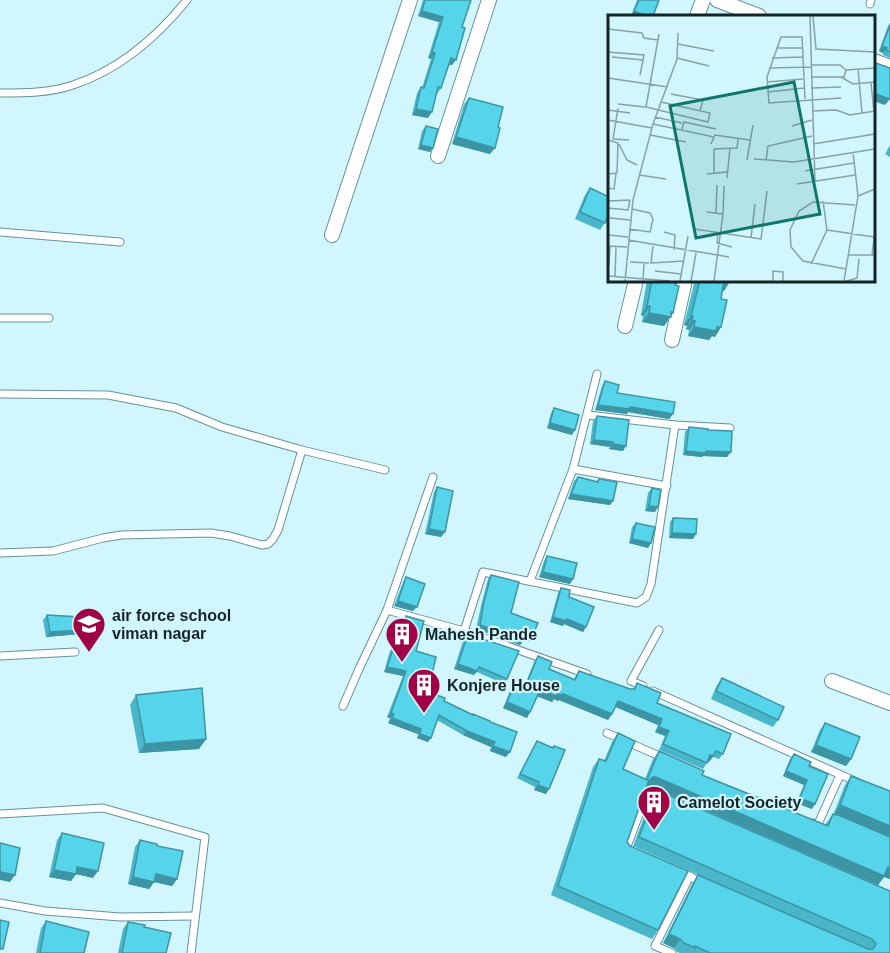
<svg xmlns="http://www.w3.org/2000/svg" width="890" height="953" viewBox="0 0 890 953" font-family="Helvetica,sans-serif">
	<style>
		.lines { fill: none; stroke-linecap: round; stroke-linejoin: round }
		.service-casing { stroke: #669199; stroke-width: 9 }
		.minor-casing { stroke: #669199; stroke-width: 16 }
		.service { stroke: #fff; stroke-width: 7 }
		.minor { stroke: #fff; stroke-width: 14 }
		.wall { fill: #4ab6c9 }
		.shaded-wall { fill: #3c94a4 }
		.building { fill: #56d4ea; stroke: #3c94a4; stroke-width: 1.5 }
		.labels { text-anchor: middle; dominant-baseline: central; stroke-width: 4.5; stroke-linejoin: round; paint-order: stroke }
		.poi-label { font-size: 16px; font-weight: bold; fill: #142529; stroke: #d2f6fd; text-anchor: start }
		.inset-road { fill: none; stroke: #86a2a8; stroke-width: 1.5 }
		.view { fill: #0f766e; fill-opacity: 0.15; stroke: #0f766e; stroke-width: 3 }
		.inset-edge { fill: none; stroke: #142529; stroke-width: 3 }
	</style>
	<rect width="100%" height="100%" fill="#d2f6fd"/>
	<g class="lines">
		<defs>
			<g id="service">
				<polyline points="870,4 871,0"/>
				<path d="M0 93C24 93 50 93 73 85 119 70 157 37 187 0"/>
				<polyline points="0,232 120,242"/>
				<polyline points="0,318 49,318"/>
				<polyline points="0,394 108,395 176,408 222,427 302,450 385,470"/>
				<polyline points="588,415 675,425 730,428"/>
				<polyline points="573,469 667,486"/>
				<polyline points="0,553 53,551 103,538 121,535 211,533 230,536 262,545 268,544 273,539 278,530 302,450"/>
				<polyline points="530,581 573,469 597,374"/>
				<polyline points="387,610 464,631 587,674"/>
				<polyline points="464,631 483,572 637,603 646,597 651,584 675,425"/>
				<polyline points="0,656 75,652"/>
				<polyline points="643,686 631,681 659,630"/>
				<polyline points="653,691 857,782"/>
				<polyline points="343,706 359,669 387,610 433,477"/>
				<polyline points="607,733 664,758"/>
				<polyline points="0,814 103,808 205,837 191,953"/>
				<polyline points="812,823 818,824 840,775"/>
				<polyline points="628,850 626,849 648,791 662,797"/>
				<polyline points="679,872 702,882"/>
				<polyline points="0,903 45,911 120,917 195,916"/>
				<polyline points="672,953 655,946 690,876"/>
			</g>
			<g id="minor">
				<polyline points="717,0 759,16"/>
				<polyline points="697,16 703,0"/>
				<polyline points="874,61 890,67"/>
				<polyline points="438,156 489,0"/>
				<polyline points="332,235 410,0"/>
				<polyline points="625,326 636,280"/>
				<polyline points="672,340 685,280"/>
				<polyline points="832,681 890,703"/>
			</g>
		</defs>
		<use href="#service" class="service-casing"/>
		<use href="#minor" class="minor-casing"/>
		<use href="#service" class="service"/>
		<use href="#minor" class="minor"/>
	</g>
	<g class="wall">
		<polygon points="423,0 471,0 462,27 452,65 449,65 441,88 437,94 428,118 412,115 417,93 421,87 422,88 431,59 428,58 439,22 418,16"/>
		<polygon points="637,0 659,0 631,16"/>
		<polygon points="890,23 890,58 883,55 883,53 879,51 888,26"/>
		<polygon points="469,98 490,154 452,144 464,104"/>
		<polygon points="426,126 430,152 418,149 422,131"/>
		<polygon points="890,145 890,157 885,154"/>
		<polygon points="590,188 609,197 609,222 606,221 600,230 575,219 585,195"/>
		<polygon points="647,280 676,280 673,313 664,326 642,322 643,316 641,315"/>
		<polygon points="695,280 730,280 724,291 722,290 721,299 721,327 715,337 712,336 709,340 688,336 689,330 686,329 687,326 684,325"/>
		<polygon points="605,381 617,393 673,414 669,419 628,412 627,414 595,410 602,386"/>
		<polygon points="554,408 572,435 547,428 551,413"/>
		<polygon points="597,416 623,451 609,449 610,447 590,444 593,421"/>
		<polygon points="689,427 708,430 727,457 703,456 702,457 683,455 685,432"/>
		<polygon points="578,477 596,482 599,479 613,501 610,505 568,499 574,481"/>
		<polygon points="437,487 441,537 425,534 434,492"/>
		<polygon points="652,488 655,512 645,511 648,493"/>
		<polygon points="673,518 696,534 693,539 669,538 670,522"/>
		<polygon points="636,523 651,543 648,548 629,543 632,527"/>
		<polygon points="547,556 570,584 539,577 544,561"/>
		<polygon points="491,575 511,613 532,637 529,642 524,640 520,645 476,629 481,606 488,579"/>
		<polygon points="406,577 413,611 394,606 403,582"/>
		<polygon points="561,588 569,597 586,627 583,632 564,624 563,626 550,622 558,593"/>
		<polygon points="47,615 83,630 80,634 46,637 43,620"/>
		<polygon points="406,616 428,692 444,701 473,715 490,722 506,757 490,751 491,747 463,735 437,720 431,738 428,742 417,738 418,734 388,723 390,718 387,717 403,676 384,672 390,651 394,646 395,646 403,621"/>
		<polygon points="468,634 507,679 504,684 477,672 474,675 454,669 464,638"/>
		<polygon points="538,656 549,669 574,679 579,671 630,689 633,689 637,683 657,703 723,754 719,759 713,757 709,762 708,761 703,769 659,750 665,736 655,732 658,725 615,707 612,714 608,720 559,700 558,701 554,699 552,702 538,696 527,718 503,708 510,691 514,686 523,690 534,662"/>
		<polygon points="722,678 778,720 773,727 711,699 717,685"/>
		<polygon points="136,695 206,739 199,749 139,753 130,705"/>
		<polygon points="825,723 851,759 846,766 811,752 820,730"/>
		<polygon points="618,733 623,769 645,779 653,759 659,751 702,775 825,825 833,814 836,814 834,813 845,785 851,776 890,837 890,879 884,877 878,885 650,786 647,786 627,842 658,930 652,939 551,895 593,767 599,759 604,761 612,742"/>
		<polygon points="537,741 552,748 554,746 546,794 534,790 535,787 517,778"/>
		<polygon points="794,754 809,766 812,809 796,803 804,785 783,776 790,759"/>
		<polygon points="657,790 890,891 890,953 680,953 677,952 674,948 663,943 692,884 698,875 867,949 633,846 651,799"/>
		<polygon points="62,833 93,878 76,874 71,881 49,877 57,840"/>
		<polygon points="140,840 157,846 177,879 172,886 154,882 149,889 128,884 135,847"/>
		<polygon points="46,921 84,953 36,953 41,928"/>
		<polygon points="128,922 144,927 166,953 118,953 123,929"/>
	</g>
	<g class="shaded-wall">
		<polygon points="422,11 443,17 439,22 418,16"/>
		<polygon points="634,11 647,16 631,16"/>
		<polygon points="882,46 887,48 883,53 879,51"/>
		<polygon points="432,52 435,53 431,59 428,58"/>
		<polygon points="451,58 456,60 452,65 447,64"/>
		<polygon points="873,93 890,99 885,105 873,101"/>
		<polygon points="416,109 432,112 428,118 412,115"/>
		<polygon points="456,137 495,148 490,154 452,144"/>
		<polygon points="421,145 433,148 430,152 418,149"/>
		<polygon points="724,280 730,281 724,291 718,289"/>
		<polygon points="647,306 650,306 643,316 641,315"/>
		<polygon points="649,313 671,312 673,313 664,326 642,322"/>
		<polygon points="691,316 693,316 687,326 684,325"/>
		<polygon points="692,320 695,321 689,330 686,329"/>
		<polygon points="694,327 721,327 715,337 712,336 709,340 688,336"/>
		<polygon points="598,405 630,407 673,414 669,419 628,412 627,414 595,410"/>
		<polygon points="550,423 575,430 572,435 547,428"/>
		<polygon points="594,440 613,442 610,447 590,444"/>
		<polygon points="613,444 626,446 623,451 609,449"/>
		<polygon points="686,451 706,451 731,452 727,457 703,456 702,457 683,455"/>
		<polygon points="571,494 613,501 610,505 568,499"/>
		<polygon points="649,506 658,507 655,512 645,511"/>
		<polygon points="429,529 445,532 441,537 425,534"/>
		<polygon points="672,533 696,534 693,539 669,538"/>
		<polygon points="632,539 651,543 648,548 629,543"/>
		<polygon points="543,572 573,579 570,584 539,577"/>
		<polygon points="398,601 417,607 413,611 394,606"/>
		<polygon points="553,617 567,619 586,627 583,632 564,624 563,626 550,622"/>
		<polygon points="480,625 524,640 520,645 476,629"/>
		<polygon points="83,630 80,634 46,637 50,632"/>
		<polygon points="526,635 532,637 529,642 523,640"/>
		<polygon points="458,664 477,671 474,675 454,669"/>
		<polygon points="387,667 406,671 403,676 384,672"/>
		<polygon points="540,690 563,694 612,714 608,720 559,700 558,701 554,699 552,702 536,696"/>
		<polygon points="618,701 662,719 658,725 614,706"/>
		<polygon points="507,702 530,712 527,718 503,708"/>
		<polygon points="391,713 394,714 390,718 387,717"/>
		<polygon points="392,718 421,729 418,734 388,723"/>
		<polygon points="659,727 669,731 665,736 655,732"/>
		<polygon points="467,731 495,742 491,747 463,735"/>
		<polygon points="420,734 431,738 428,742 417,738"/>
		<polygon points="206,739 199,749 139,753 145,744"/>
		<polygon points="816,745 851,759 846,766 811,752"/>
		<polygon points="493,746 510,752 506,757 490,751"/>
		<polygon points="710,755 713,756 709,762 706,760"/>
		<polygon points="786,771 807,780 804,785 783,776"/>
		<polygon points="653,777 656,777 890,868 890,879 884,877 878,885 650,786 647,786 649,780"/>
		<polygon points="538,785 549,789 546,794 534,790"/>
		<polygon points="800,798 815,804 812,809 796,803"/>
		<polygon points="840,805 890,826 890,837 834,813"/>
		<polygon points="77,867 98,871 93,878 76,874 71,881 49,877 54,870"/>
		<polygon points="0,872 15,875 10,882 0,880"/>
		<polygon points="156,874 177,879 172,886 154,882 149,889 128,884 133,877"/>
		<polygon points="669,934 680,939 674,948 663,943"/>
	</g>
	<g class="building">
		<polygon points="425,0 471,0 462,27 465,28 456,60 451,58 441,88 438,87 432,112 416,109 421,87 424,88 435,53 432,52 443,17 422,11"/>
		<polygon points="639,0 659,0 653,16 647,16 634,11"/>
		<polygon points="890,25 890,52 886,50 887,48 882,46"/>
		<polygon points="873,62 890,68 890,99 873,93"/>
		<polygon points="469,98 503,107 498,127 500,128 495,148 456,137"/>
		<polygon points="426,126 438,129 433,148 421,145"/>
		<polygon points="590,188 609,197 609,213 605,223 580,212"/>
		<polygon points="652,280 676,280 675,285 679,286 673,313 671,312 671,317 649,313 650,306 647,306"/>
		<polygon points="700,280 724,280 721,299 727,300 721,327 717,327 716,331 694,327 695,321 692,320 693,316 691,316"/>
		<polygon points="605,381 619,385 617,393 675,402 673,414 630,407 630,409 598,405"/>
		<polygon points="554,408 579,415 575,430 550,423"/>
		<polygon points="597,416 629,420 626,446 613,444 613,442 594,440"/>
		<polygon points="689,427 708,429 708,430 732,431 731,452 706,451 705,453 686,451"/>
		<polygon points="578,477 598,482 599,479 617,482 613,501 571,494"/>
		<polygon points="437,487 453,491 445,532 429,529"/>
		<polygon points="652,488 661,490 658,507 649,506"/>
		<polygon points="673,518 697,519 696,534 672,533"/>
		<polygon points="636,523 655,527 651,543 632,539"/>
		<polygon points="547,556 577,563 573,579 543,572"/>
		<polygon points="491,575 519,582 511,613 538,623 532,637 526,635 524,640 480,625 484,601"/>
		<polygon points="406,577 425,584 417,607 398,601"/>
		<polygon points="561,588 570,590 569,597 594,607 586,627 567,619 566,621 553,617"/>
		<polygon points="47,615 81,617 83,630 50,632"/>
		<polygon points="406,616 424,621 416,651 436,657 428,692 445,698 444,701 473,715 473,714 490,721 490,722 517,732 510,752 493,746 495,742 467,731 439,715 431,738 420,734 421,729 392,718 394,714 391,713 406,671 387,667 394,646 397,647"/>
		<polygon points="468,634 519,651 507,679 479,667 477,671 458,664"/>
		<polygon points="538,656 552,662 549,669 575,680 579,671 630,689 635,689 637,683 661,693 657,703 731,734 723,754 716,751 713,756 710,755 707,763 663,744 669,731 659,727 662,719 618,701 612,714 563,694 562,695 557,694 556,696 540,690 530,712 507,702 514,686 524,690"/>
		<polygon points="722,678 784,707 778,720 716,691"/>
		<polygon points="202,688 206,739 145,744 136,695"/>
		<polygon points="825,723 860,737 851,759 816,745"/>
		<polygon points="618,733 635,741 623,769 647,780 659,751 704,771 702,775 828,826 833,814 836,815 836,814 890,837 890,868 888,867 884,876 656,777 653,777 649,780 627,842 630,846 688,871 658,930 558,886 599,759 606,761"/>
		<polygon points="537,741 553,748 554,746 565,750 549,789 538,785 539,782 520,774"/>
		<polygon points="794,754 811,762 809,766 828,774 815,804 800,798 807,780 786,771"/>
		<polygon points="851,776 890,791 890,826 840,805"/>
		<polygon points="657,790 890,891 890,953 710,953 695,946 695,948 684,943 680,939 669,934 698,875 868,949 873,949 876,944 872,939 639,837"/>
		<polygon points="62,833 104,843 98,871 77,867 76,874 54,870"/>
		<polygon points="140,840 157,844 157,846 183,851 177,879 156,874 154,882 133,877"/>
		<polygon points="0,843 20,848 15,875 0,872"/>
		<polygon points="0,920 9,922 3,949 0,949"/>
		<polygon points="46,921 89,932 84,953 40,953"/>
		<polygon points="128,922 145,925 144,927 171,933 166,953 122,953"/>
	</g>
	<defs>
		<symbol id="school-pin" viewBox="-11 -11 22 30"><path d="M0 17L-7.5 6A9.5 9.5 0 1 1 7.5 6Z" fill="#9f0346" stroke="#d2f6fd"/><path d="M0-5L7-2L0 1L-7-2ZM-4 1L0 2.5L4 1V4Q0 6-4 4Z" fill="#fff"/></symbol>
		<symbol id="building-pin" viewBox="-11 -11 22 30"><path d="M0 17L-7.5 6A9.5 9.5 0 1 1 7.5 6Z" fill="#9f0346" stroke="#d2f6fd"/><path d="M-4-6H4V6H1V3H-1V6H-4ZM-2.5-4.3h1.7v1.8h-1.7ZM.8-4.3h1.7v1.8H.8ZM-2.5-1h1.7V.8h-1.7ZM.8-1h1.7V.8H.8Z" fill="#fff"/></symbol>
	</defs>
	<g fill-rule="evenodd">
		<use href="#school-pin" x="70" y="605" width="38" height="52"/>
		<use href="#building-pin" x="383" y="615" width="38" height="52"/>
		<use href="#building-pin" x="405" y="666" width="38" height="52"/>
		<use href="#building-pin" x="635" y="783" width="38" height="52"/>
	</g>
	<g class="labels">
		<g class="poi-label">
			<text x="112" y="615">air force school<tspan x="112" dy="18">viman nagar</tspan></text>
			<text x="425" y="634">Mahesh Pande</text>
			<text x="447" y="685">Konjere House</text>
			<text x="677" y="802">Camelot Society</text>
		</g>
	</g>
	<g transform="translate(608 15)">
		<rect width="267" height="267" fill="#d2f6fd"/>
		<path class="inset-road" d="M202 1 207 167M205 1 208 34 267 37M0 14 34 18 36 23 50 25M51 19 38 92 100 107 102 98 53 87M70 29 106 36M168 33H194M0 37 36 40 32 60M4 42 35 45M69 43 101 51M164 43 195 42M203 50H232L238 55 267 53M161 53 203 52M250 54 254 98M203 62H236L238 55M233 62 245 69 267 67M0 63 60 72M159 67 195 64M263 68 266 97M203 73 233 72M160 77 196 73M63 79 95 85 92 96M197 84 194 22H173L159 62 161 88 233 83M10 89 37 92M10 93 5 124 21 125M0 95 22 98M204 96 228 95 242 100 267 96M47 102 74 108M0 105 44 113M45 109 106 122 103 129M184 111 204 105M74 114 76 107 108 114M42 120 78 127M106 120 142 125M0 125 10 128 9 158 0 159M11 129 19 145 29 150M205 129 267 119M146 144 186 147 267 134M139 145 145 110M158 145 160 131 204 121M197 156 246 148M106 158V134L129 133 130 124M99 159 119 157M31 160 58 164M119 163 122 133M189 169 247 160M0 173 6 174 8 159M250 181 267 174M0 186 22 185M0 193 20 195 22 185M99 197 115 199 106 266M108 198 109 170M115 199 116 171M2 203 22 205M21 214 42 217 45 204 42 198 24 194M86 214 153 224 159 176M219 215 266 222M56 217 67 220 66 235M110 218 109 228 124 232M0 220 20 222M143 223 147 189M20 225 121 242M0 231 19 232M45 231 43 248 76 246M240 240H267M264 240 267 215M22 247 41 248M203 249 219 215 215 186M1 250 2 231M238 254 195 246 183 232 182 215 191 196 205 187 247 190M47 256 73 259M0 261 62 266M7 261 8 232M17 266 25 185 45 109 69 44 70 18M35 266 36 248M72 266 80 221M83 266 88 238M165 266V256L175 257V266M236 266 250 181 245 137M239 266 249 263 251 244"/>
		<path class="view" d="M186 67 212 199 88 223 62 91Z"/>
		<rect width="267" height="267" class="inset-edge"/>
	</g>
</svg>
